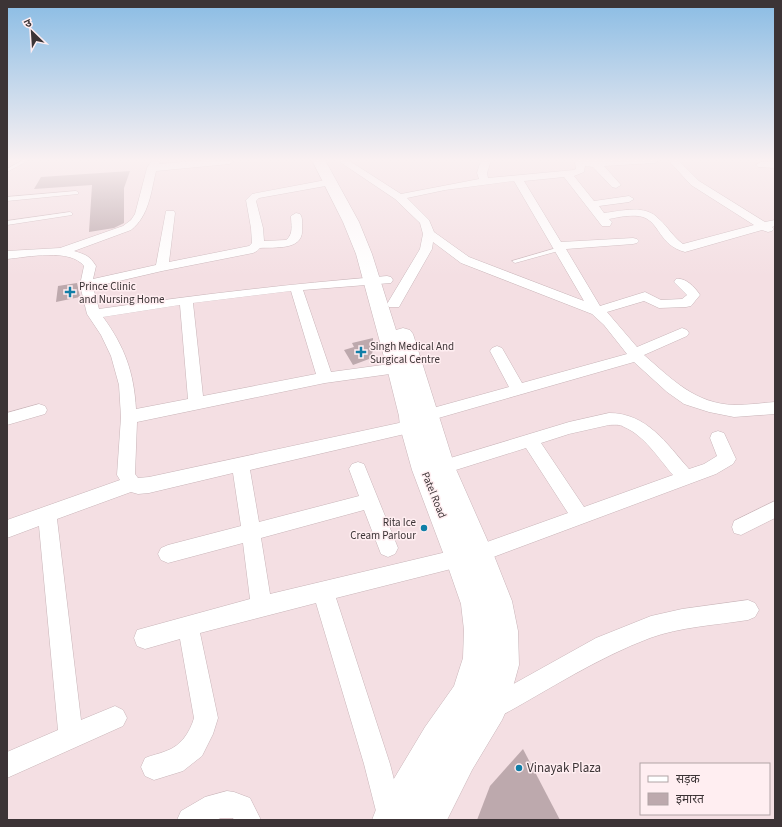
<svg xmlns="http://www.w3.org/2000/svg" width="782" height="827" viewBox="0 0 782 827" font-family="'Source Sans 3','Noto Sans Devanagari',sans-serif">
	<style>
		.building { fill: #bda9ad }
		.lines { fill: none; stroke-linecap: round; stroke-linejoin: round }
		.lane-casing { stroke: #c9b5b9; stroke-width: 1 }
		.street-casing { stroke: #c9b5b9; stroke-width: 1 }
		.secondary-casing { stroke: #c9b5b9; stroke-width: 1 }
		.lane { fill: #fff; fill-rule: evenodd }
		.street { fill: #fff; fill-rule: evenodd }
		.secondary { fill: #fff; fill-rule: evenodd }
		.poi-dot { fill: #107ea7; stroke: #ffeef1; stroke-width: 1.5 }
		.labels { text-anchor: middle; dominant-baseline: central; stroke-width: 3; stroke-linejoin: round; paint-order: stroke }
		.poi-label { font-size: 11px; fill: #3c3436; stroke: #ffeef1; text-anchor: start }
		.street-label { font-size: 11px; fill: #3c3436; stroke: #ffeef1 }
		.near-poi-label { font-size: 13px; fill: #3c3436; stroke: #ffeef1; text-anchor: start }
	</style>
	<rect width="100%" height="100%" fill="#f4dfe3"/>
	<g class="building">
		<polygon points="130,171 124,188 124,223 114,228 89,232 92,185 34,189 41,177"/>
		<polygon points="77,283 80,297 56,302 58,286"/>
		<polygon points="373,338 373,351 369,359 353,365 344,350 354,347 352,343"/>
		<polygon points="523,749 560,820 477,820 490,786"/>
	</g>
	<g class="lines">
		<defs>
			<g id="lane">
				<polygon points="23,160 29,160 7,172 7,169"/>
				<polygon points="76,191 78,192 78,194 7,201 7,197"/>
				<polygon points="70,212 72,213 72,215 7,225 7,221"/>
				<polygon points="560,247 563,249 562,250 515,263 512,261"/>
			</g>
			<g id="street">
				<path d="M152 160H161L159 164 204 160 234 161 229 164 156 171C151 192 149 216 131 230L74 251C86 255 89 255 96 266L93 279 156 265 166 211H174L175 213 169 262 249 246 252 243 251 228 246 200 252 194 331 179 336 182 331 185 259 198 256 201 263 228 264 241 286 240C294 234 291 224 291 216L296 213 300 214C303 218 302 224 302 229 304 251 274 247 260 248L257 251 253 253 162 271 93 287 99 309C195 295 290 284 387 276L391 277 393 280 391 283 303 290 331 372 397 363 402 364 404 368 402 372 397 373 325 383 137 422 135 474 138 478 149 477 422 418 420 415 422 411 509 387 490 351 492 348 497 346 502 348 522 383 627 354 604 325 592 314 461 263 433 242 432 249 399 307H389L387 304 420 249 423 234 420 223 395 199 337 160H348L401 194 479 179 477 173 481 160H491L487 173 488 178 574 170 576 169 575 163 579 160H659L655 163 604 166 621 185 616 188 612 187 593 167 585 166 584 172 574 176 594 201 629 196 634 199 629 202 599 206 604 213C622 211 645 204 659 219 668 227 673 237 683 244L754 225 691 185 668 160H678L699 181 765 222 775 220V226L772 227 774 229 772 231 768 232 762 230 685 252C659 245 660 223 643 217 633 214 619 217 609 219L612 222 610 226H602L564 177 524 181 561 242 633 238 637 239 639 241 637 243 633 244 566 249 600 306 645 292 661 300 682 299 687 295 674 282 676 279C685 277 695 287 700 295L691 306 686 307 659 308 644 301 607 312 637 347 682 328 687 330 689 333 687 336 644 355C672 379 695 404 735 405 748 405 762 403 775 402V414L734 417 709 412 684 404 667 392 634 362 428 421 430 424 428 428 422 430 250 470 259 522 359 496 349 469 352 464 358 462 364 464 398 548 395 554 388 557 381 554 364 510 261 538 270 594 459 549 466 551 469 558 466 565 459 567 336 598 390 764 403 815 401 820H379L377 815 364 764 316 603 200 633 218 718 213 734 202 756 183 771 154 780 145 776 141 767 145 758C152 755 159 754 166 751 181 746 190 732 194 718L180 639 145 649 137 646 134 638 137 630 250 599 243 543 168 563 161 560 158 554 161 548 168 545 241 526 233 473 149 493 138 494 131 492 57 519 81 720 115 706 123 710 127 718 123 726 7 778V752L58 730 39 526 7 538V520L120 480 117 475 121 417 119 385 111 356 101 335 87 314 80 285 84 266C70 248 28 257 7 259V251L60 248 123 226 131 220 135 214 147 168ZM514 181 584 301 469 257 434 232 429 220 407 198 445 190ZM291 291 316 374 203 396 193 303ZM180 305 188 399 136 409C134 373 125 347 103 317Z"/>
				<polygon points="761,162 775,162 775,168 758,167 756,165"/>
				<polygon points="39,404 45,406 47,410 45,414 7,425 7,413"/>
				<path d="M609 413C647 413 666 443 689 469L704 464 717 456 710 438 712 433 718 431 724 433 736 459 733 464 716 474 480 562 473 559 470 553 473 547 568 513 526 448 443 474 437 472 434 467 437 462 569 422ZM609 425C614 425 620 424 624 427 644 435 659 459 673 475L584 507 541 443 569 434Z"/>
				<polygon points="775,501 775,518 741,535 734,533 732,527 734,521"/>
				<path d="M748 600 755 603 759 610 755 617 748 620C716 625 680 627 650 638 597 658 548 690 499 717L491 721 483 717 479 709 483 701 596 638 651 616 682 609Z"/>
				<polygon points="227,791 234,792 250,798 261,820 234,820 233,818 221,818 216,820 177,820 181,811 205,797"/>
			</g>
			<polygon id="secondary" points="312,160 325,160 359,222 372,254 396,330 403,328 410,330 413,334 455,467 493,553 512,601 518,631 519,665 507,709 502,720 472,770 447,820 372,820 377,807 425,727 454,686 463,658 464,630 461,604 445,558 412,470 400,427 399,416 387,368 356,254 343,222"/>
		</defs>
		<use href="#lane" class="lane-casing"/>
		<use href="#street" class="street-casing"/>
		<use href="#secondary" class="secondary-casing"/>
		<use href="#lane" class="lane"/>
		<use href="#street" class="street"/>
		<use href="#secondary" class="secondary"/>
	</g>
	<linearGradient id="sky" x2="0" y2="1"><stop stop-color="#8abce4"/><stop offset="0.58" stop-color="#faf1f2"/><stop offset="1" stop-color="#faf1f2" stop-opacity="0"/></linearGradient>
	<rect width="782" height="276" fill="url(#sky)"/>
	<g class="poi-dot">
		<path d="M68 286h4v4h4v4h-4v4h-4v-4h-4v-4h4z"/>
		<path d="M359 346h4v4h4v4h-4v4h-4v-4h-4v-4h4z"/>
		<circle cx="424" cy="528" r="4"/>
		<circle cx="519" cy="768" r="4"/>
	</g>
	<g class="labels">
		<g class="poi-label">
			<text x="79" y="286">Prince Clinic<tspan x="79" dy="13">and Nursing Home</tspan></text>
			<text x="370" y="346">Singh Medical And<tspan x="370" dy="13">Surgical Centre</tspan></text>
			<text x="416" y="522" text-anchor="end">Rita Ice<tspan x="416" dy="13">Cream Parlour</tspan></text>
		</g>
		<g class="street-label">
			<text transform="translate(434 495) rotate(68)">Patel Road</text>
		</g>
		<g class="near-poi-label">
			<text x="527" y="768">Vinayak Plaza</text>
		</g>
	</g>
	<rect width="782" height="827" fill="none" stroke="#3c3436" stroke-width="16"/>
	<rect x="640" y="763" width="130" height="52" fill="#ffeef1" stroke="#b1a4a6"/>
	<rect x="648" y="776" width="20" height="6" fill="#ffffff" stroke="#b1a4a6"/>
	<text x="676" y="783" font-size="12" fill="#3c3436">सड़क</text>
	<rect x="648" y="793" width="20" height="12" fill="#bda9ad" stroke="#b1a4a6"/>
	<text x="676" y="803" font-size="12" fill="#3c3436">इमारत</text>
	<g transform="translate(32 32) rotate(335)" stroke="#ffeef1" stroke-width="3" paint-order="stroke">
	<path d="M0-3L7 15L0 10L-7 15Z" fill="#3c3436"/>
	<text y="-6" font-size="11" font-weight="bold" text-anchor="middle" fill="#3c3436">उ</text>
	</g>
</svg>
